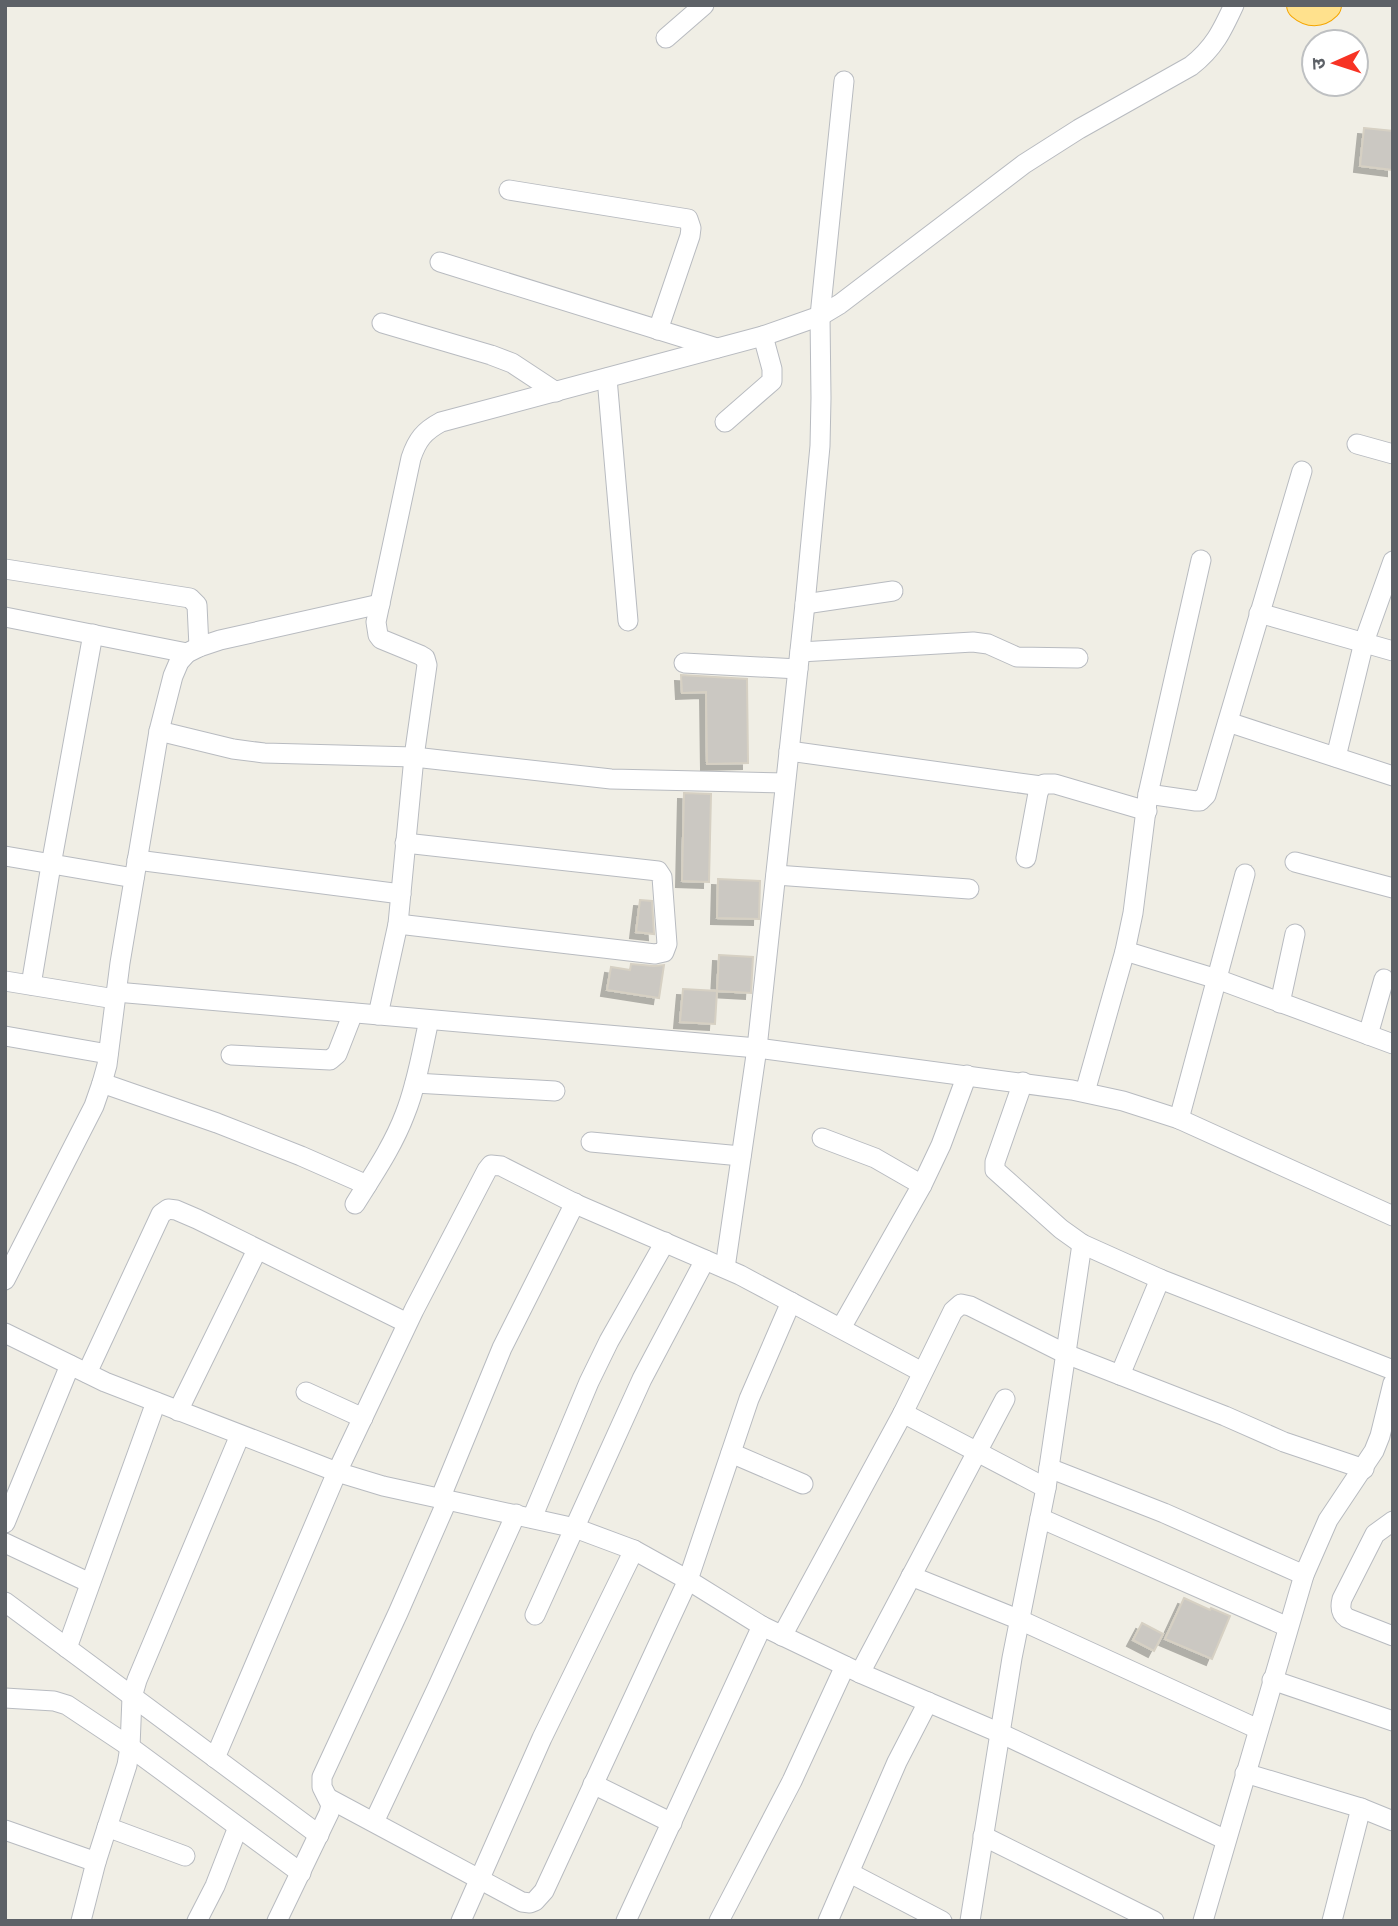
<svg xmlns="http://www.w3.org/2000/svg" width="1398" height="1926" viewBox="0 0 1398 1926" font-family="'Golos Text','Noto Sans Devanagari',sans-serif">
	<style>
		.building { fill: #cbc8c2; stroke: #d6d0c3; stroke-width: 2; filter: url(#shadow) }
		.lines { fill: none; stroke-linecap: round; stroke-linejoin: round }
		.minor-casing { stroke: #b8bbc0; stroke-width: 21 }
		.highway-casing { stroke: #f5a600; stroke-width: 32 }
		.minor { stroke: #fff; stroke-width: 19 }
		.highway { stroke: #ffe18d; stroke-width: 30 }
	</style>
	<defs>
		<filter id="shadow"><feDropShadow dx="-6" dy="6" stdDeviation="0" flood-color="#0004"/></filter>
	</defs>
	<rect width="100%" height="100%" fill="#f0eee5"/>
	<g class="building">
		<polygon points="1364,128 1393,131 1393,170 1360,166"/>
		<polygon points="681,675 747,679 748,763 707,764 706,692 682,693"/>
		<polygon points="684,793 711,794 709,882 682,881"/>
		<polygon points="718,879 760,881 759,919 717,918"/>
		<polygon points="640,900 652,901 654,934 636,932"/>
		<polygon points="719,955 753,957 751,993 717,991"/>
		<polygon points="631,964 654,966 664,965 659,998 607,990 611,967 630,970"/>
		<polygon points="683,989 717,991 715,1024 680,1022"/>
		<polygon points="1184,1598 1210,1610 1211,1608 1230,1616 1212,1659 1165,1639"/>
		<polygon points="1142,1623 1163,1634 1154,1651 1133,1640"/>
	</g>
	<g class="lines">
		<defs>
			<g id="minor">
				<polyline points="666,38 704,5"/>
				<polyline points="509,190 688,219 691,228 690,236 658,330"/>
				<polyline points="440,262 717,348"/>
				<polyline points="382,323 491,355 512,363 556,392"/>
				<polyline points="607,378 628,621"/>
				<polyline points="725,422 772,381 772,369 763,336"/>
				<polyline points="1357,444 1393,454"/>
				<polyline points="5,569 190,598 197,605 199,647"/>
				<polyline points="805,604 893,591"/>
				<polyline points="1259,613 1393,651"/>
				<polyline points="5,617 187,653"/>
				<polyline points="800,652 973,642 988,644 1017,657 1078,658"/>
				<polyline points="684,663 798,669"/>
				<polyline points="1228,722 1393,776"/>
				<polyline points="159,731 233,749 264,753 414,757 611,779 785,783"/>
				<polyline points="789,751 1041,786"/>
				<polyline points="1336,757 1364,642 1393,561"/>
				<polyline points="1148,794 1196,801 1200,801 1206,795 1302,471"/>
				<polyline points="5,856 134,878"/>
				<polyline points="1026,858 1038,793 1041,786 1044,784 1055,784 1147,811"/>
				<polyline points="137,860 401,894"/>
				<polyline points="1295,862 1393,888"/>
				<polyline points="776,875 969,889"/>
				<polyline points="398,924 655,954 664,952 667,944 662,877 658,871 405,843"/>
				<polyline points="1125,951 1217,979 1393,1044"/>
				<polyline points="5,981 115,999"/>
				<polyline points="31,985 51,865 93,634"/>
				<polyline points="116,992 757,1048 1072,1090 1123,1101 1179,1119 1393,1216"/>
				<polyline points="1280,1003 1295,934"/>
				<path d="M378 1015 398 924 414 757 427 665 425 658 420 655 381 639 378 635 376 622 411 458C417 440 424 431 441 422L763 336 820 316 840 304 1024 164 1079 129 1191 66C1214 48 1222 31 1234 5"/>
				<polyline points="1368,1035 1384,979"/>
				<polyline points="5,1036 108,1054"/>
				<polyline points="231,1055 330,1060 337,1054 353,1013"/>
				<polyline points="1023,1082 995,1162 995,1170 1061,1229 1082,1244 1160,1279 1393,1370"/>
				<polyline points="102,1083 217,1123 301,1156 367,1185"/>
				<polyline points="415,1083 555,1091"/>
				<polyline points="1085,1092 1125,951 1133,913 1148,794 1201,560"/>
				<polyline points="1179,1119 1245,874"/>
				<polyline points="822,1138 875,1158 922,1185"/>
				<polyline points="591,1142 741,1156"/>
				<path d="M355 1204C373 1175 393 1146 405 1114 417 1084 422 1051 429 1020"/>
				<polyline points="725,1268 757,1048 805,604 820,446 821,398 820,316 844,81"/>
				<polyline points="5,1280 94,1106 102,1083 107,1065 120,963 159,731 173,676 179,662 187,653 199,647 220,640 380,604"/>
				<polyline points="841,1328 922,1185 941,1145 967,1075"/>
				<polyline points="5,1333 105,1382 337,1472 383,1486 575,1528 634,1550 688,1580 762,1626 860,1673 1000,1733 1226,1840"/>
				<polyline points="87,1373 161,1214 168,1209 176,1210 197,1219 407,1323"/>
				<polyline points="1120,1375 1160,1279"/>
				<polyline points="306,1392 363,1418"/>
				<polyline points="178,1411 257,1250"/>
				<polyline points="903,1413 1046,1488"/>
				<polyline points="731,1453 803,1484"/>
				<polyline points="1049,1468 1164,1513 1304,1575"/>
				<polyline points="440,1499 502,1348 575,1203"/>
				<polyline points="532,1518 589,1382 609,1341 665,1242"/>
				<polyline points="1040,1518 1288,1627"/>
				<path d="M1393 1521 1375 1534 1342 1599C1340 1607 1340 1613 1347 1618L1393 1636"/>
				<polyline points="5,1523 70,1365"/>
				<polyline points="5,1543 90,1583"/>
				<polyline points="911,1576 1020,1620 1258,1729"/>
				<polyline points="5,1602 319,1835"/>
				<polyline points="535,1615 642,1379 705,1260"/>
				<polyline points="782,1636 903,1413 953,1311 961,1304 970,1306 1066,1354 1225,1416 1284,1442 1364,1469"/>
				<polyline points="67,1648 156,1402"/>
				<polyline points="860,1673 1005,1399"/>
				<polyline points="1272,1680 1393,1721"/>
				<polyline points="5,1698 54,1701 67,1705 130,1747 301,1873"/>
				<polyline points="215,1758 337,1472 414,1310 487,1170 491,1165 501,1166 578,1205 740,1275 922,1372"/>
				<polyline points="1245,1773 1361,1808 1393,1821"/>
				<polyline points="593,1784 672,1823"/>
				<polyline points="328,1798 522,1902 530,1903 535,1901 544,1891 688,1580 749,1399 791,1302"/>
				<polyline points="374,1822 438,1686 516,1514"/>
				<polyline points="107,1827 185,1856"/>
				<polyline points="5,1830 96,1862"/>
				<polyline points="983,1836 1154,1921"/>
				<polyline points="850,1873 942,1921"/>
				<polyline points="81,1921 96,1862 127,1765 130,1747 132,1697 137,1680 240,1435"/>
				<polyline points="197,1921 215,1886 238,1827"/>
				<polyline points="277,1921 329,1813 331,1805 322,1787 322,1777 398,1613 447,1501"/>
				<polyline points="461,1921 542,1738 634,1550"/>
				<polyline points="626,1921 762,1626"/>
				<polyline points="719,1921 792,1781 845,1666"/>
				<polyline points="828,1921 897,1762 928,1702"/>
				<polyline points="970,1921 1012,1658 1046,1488 1082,1244"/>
				<polyline points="1203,1921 1304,1575 1328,1520 1374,1451 1380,1436 1393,1383"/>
				<polyline points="1332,1921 1361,1808"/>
			</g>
			<path id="highway" d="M1302 5C1310 12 1319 12 1326 5"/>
		</defs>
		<use href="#minor" class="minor-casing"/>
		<use href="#highway" class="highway-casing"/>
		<use href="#minor" class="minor"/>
		<use href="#highway" class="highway"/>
	</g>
	<rect width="1398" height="1926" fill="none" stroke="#5d6167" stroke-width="14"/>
	<g transform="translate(1335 63) rotate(267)"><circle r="33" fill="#ffffff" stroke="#bec0c2" stroke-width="2"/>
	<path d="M0-5L12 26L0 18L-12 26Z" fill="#f73324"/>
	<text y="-10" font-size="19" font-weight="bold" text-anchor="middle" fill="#5d6167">उ</text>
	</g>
</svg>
